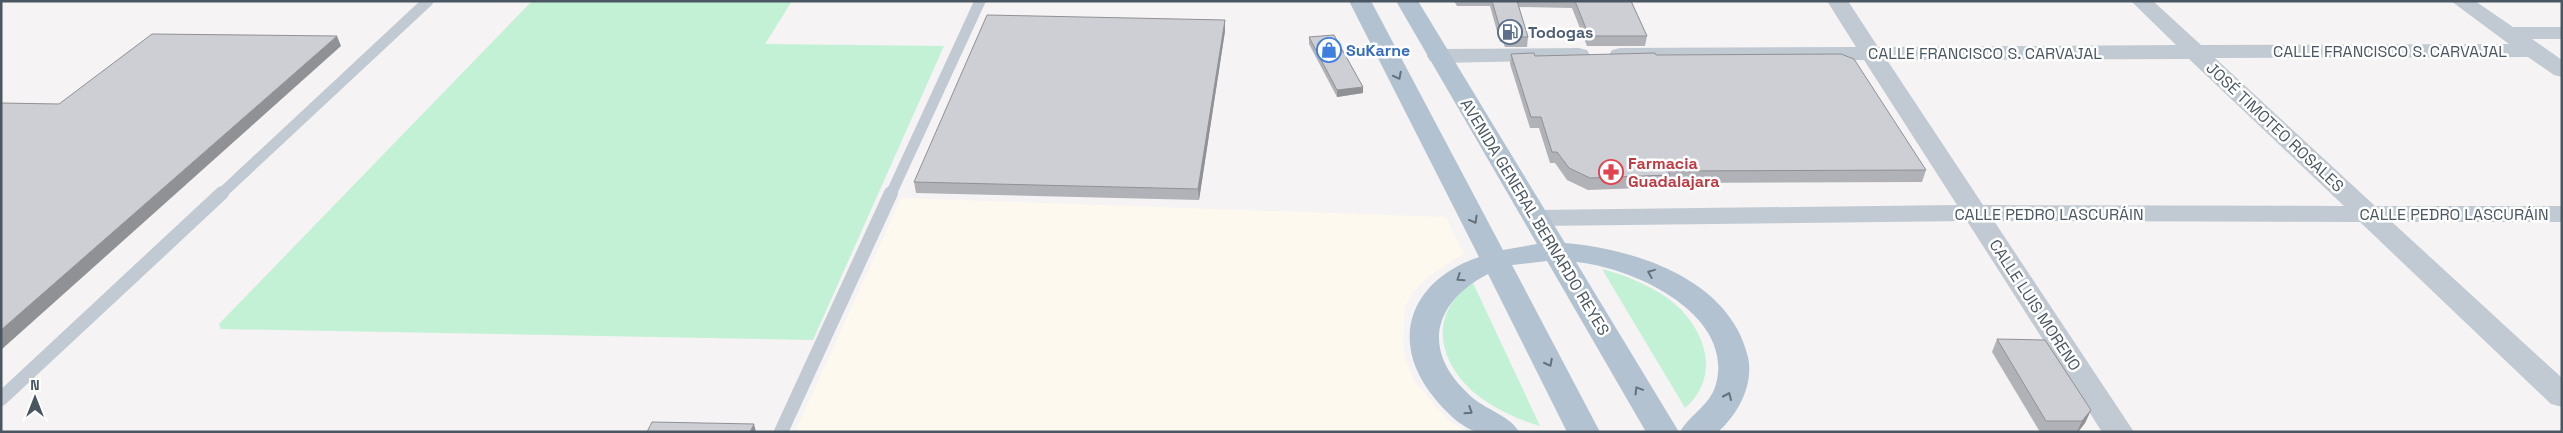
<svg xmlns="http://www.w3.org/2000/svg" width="2563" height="433" viewBox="0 0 2563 433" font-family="'Space Grotesk',sans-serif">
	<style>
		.commercial { fill: #fdf9ef }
		.green { fill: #c3f1d5 }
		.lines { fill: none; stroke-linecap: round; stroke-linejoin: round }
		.lane-far1 { stroke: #c1cad2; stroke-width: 11 }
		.lane { stroke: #c1cad2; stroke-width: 14 }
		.street { fill: #c1cad2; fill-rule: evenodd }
		.primary { fill: #b3c2d1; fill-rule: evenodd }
		.wall { fill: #b0b2b7 }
		.shaded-wall { fill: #909195 }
		.building { fill: #cdcfd5; stroke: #909195 }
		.oneway { stroke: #64717d }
		.labels { text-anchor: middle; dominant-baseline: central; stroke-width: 5; stroke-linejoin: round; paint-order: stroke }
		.service-label { font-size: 16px; font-weight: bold; fill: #4e5e75; stroke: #fff; text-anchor: start }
		.shop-label { font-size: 16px; font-weight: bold; fill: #366cbe; stroke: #fff; text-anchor: start }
		.street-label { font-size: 16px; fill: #4a5661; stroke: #fff }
		.health-label { font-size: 16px; font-weight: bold; fill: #be3a42; stroke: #fff; text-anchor: start }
	</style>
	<rect width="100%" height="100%" fill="#f5f3f3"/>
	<polygon class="commercial" points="901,198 1446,217 1464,254 1429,276 1413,292 1405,307 1403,343 1406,361 1415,382 1447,419 1467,432 795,432"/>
	<g class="green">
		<polygon points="532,1 792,1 765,44 944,46 813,340 221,329 219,324"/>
		<path d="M1602 269C1625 275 1646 284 1666 297 1703 323 1724 374 1685 408Z"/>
		<path d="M1473 283 1540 426C1520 420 1501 412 1484 400 1441 370 1423 317 1473 283Z"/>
	</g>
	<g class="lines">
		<g class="lane-far1">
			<polyline points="221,194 428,1"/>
			<polyline points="891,194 980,1"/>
		</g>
		<g class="lane">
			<polyline points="1,399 222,193"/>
			<polyline points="781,432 891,193"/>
		</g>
		<g class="street">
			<path d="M1827 1H1848L1878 47 2176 45 2131 1H2153L2201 45 2509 44 2451 1H2475L2513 27H2562V39H2532L2562 60V77L2554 75 2528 57 2215 58 2375 206H2562V222H2392L2562 378V407L2551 404 2360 222 1994 221 2134 432H2102L1967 221 1536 226 1527 224 1523 218 1527 212 1536 210 1957 205 1864 60 1620 62 1612 60 1609 55 1612 50 1620 48 1856 47ZM2189 59 2344 206 1983 205 1887 60Z"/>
			<polygon points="1579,48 1587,50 1590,55 1587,60 1438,63 1430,61 1427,56 1430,51 1438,49"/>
		</g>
		<path class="primary" d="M1349 1H1371L1503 250 1537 244 1396 1H1418L1565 243C1635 249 1730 279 1748 357 1754 385 1738 414 1718 432H1680C1690 414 1710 406 1716 384 1735 313 1631 267 1576 262L1679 432H1646L1547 261 1512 265 1600 432H1567L1488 274C1429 305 1422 355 1474 399 1488 410 1511 417 1519 432 1507 432 1486 433 1474 431 1460 426 1445 411 1436 400 1387 342 1409 281 1479 257Z"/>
	</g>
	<g class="wall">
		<polygon points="1454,1 1631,1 1647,36 1645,46 1587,46 1572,8 1519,7 1528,37 1527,47 1505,47 1503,42 1500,42 1490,6 1457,6"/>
		<polygon points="1225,20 1225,31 1199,200 916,193 914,182"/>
		<polygon points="1309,37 1363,93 1337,97 1309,44"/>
		<polygon points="1511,54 1535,56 1656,55 1926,170 1922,182 1668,183 1667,187 1588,190 1567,180 1555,163 1550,163 1539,128 1530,128 1510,64"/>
		<polygon points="1997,339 2091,410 2085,423 2078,432 2040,432 1992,352"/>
	</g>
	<g class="shaded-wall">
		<polygon points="1225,20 1225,31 1199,200 1198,189"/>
		<polygon points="337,36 341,46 1,350 1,330"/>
		<polygon points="1363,87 1363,93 1337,97 1337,90"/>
		<polygon points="2091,410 2085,423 2078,432 2077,432 2082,421"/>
		<polygon points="754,424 756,432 750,432"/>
	</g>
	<g class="building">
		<polygon points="1492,1 1517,1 1528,37 1506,37 1505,32 1501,32"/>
		<polygon points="1575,1 1631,1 1647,36 1589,36"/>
		<polygon points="987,15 1225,20 1198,189 914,182"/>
		<polygon points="152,34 337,36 1,330 1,103 59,104"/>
		<polygon points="1334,35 1363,87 1337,90 1309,37"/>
		<polygon points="1534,53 1535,56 1655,53 1656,55 1841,54 1854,59 1926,170 1668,171 1670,175 1590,178 1569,168 1557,152 1552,152 1541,117 1531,117 1511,54"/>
		<polygon points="1997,339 2045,340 2091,410 2082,421 2046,421"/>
		<polygon points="652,422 754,424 750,432 647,432"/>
	</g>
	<defs><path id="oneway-chevron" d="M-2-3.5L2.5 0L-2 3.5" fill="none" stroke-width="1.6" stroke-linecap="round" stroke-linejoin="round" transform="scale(1.25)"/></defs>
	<g class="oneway">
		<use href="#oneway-chevron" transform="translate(1398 76) rotate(63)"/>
		<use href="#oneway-chevron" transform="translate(1474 220) rotate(61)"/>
		<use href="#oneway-chevron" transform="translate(1651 273) rotate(-158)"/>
		<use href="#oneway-chevron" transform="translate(1460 278) rotate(146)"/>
		<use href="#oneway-chevron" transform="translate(1549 363) rotate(63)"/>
		<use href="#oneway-chevron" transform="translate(1638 390) rotate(-121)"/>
		<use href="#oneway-chevron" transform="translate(1728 396) rotate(-66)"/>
		<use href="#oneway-chevron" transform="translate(1469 411) rotate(33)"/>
	</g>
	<defs>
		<symbol id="fuel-ring" viewBox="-11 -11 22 22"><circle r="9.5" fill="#fff" stroke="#5c6f8a" stroke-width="1.5"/><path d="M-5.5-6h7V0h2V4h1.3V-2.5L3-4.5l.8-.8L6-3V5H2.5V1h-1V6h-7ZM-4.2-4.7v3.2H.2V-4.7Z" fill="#5c6f8a"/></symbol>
		<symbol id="shop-ring" viewBox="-11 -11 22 22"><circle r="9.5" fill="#fff" stroke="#3f7fe0" stroke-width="1.5"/><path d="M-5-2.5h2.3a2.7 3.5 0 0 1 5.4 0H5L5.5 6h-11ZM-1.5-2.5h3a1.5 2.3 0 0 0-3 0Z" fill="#3f7fe0"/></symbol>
		<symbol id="pharmacy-ring" viewBox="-11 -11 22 22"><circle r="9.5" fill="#fff" stroke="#e0444e" stroke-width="1.5"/><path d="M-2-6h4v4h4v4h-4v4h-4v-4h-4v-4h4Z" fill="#e0444e"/></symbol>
	</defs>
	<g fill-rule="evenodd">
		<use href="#fuel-ring" x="1496" y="18" width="28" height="28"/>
		<use href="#shop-ring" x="1315" y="36" width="28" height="28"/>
		<use href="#pharmacy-ring" x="1597" y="158" width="28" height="28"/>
	</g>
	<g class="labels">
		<g class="service-label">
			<text x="1528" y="32">Todogas</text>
		</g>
		<g class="shop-label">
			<text x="1346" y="50">SuKarne</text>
		</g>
		<g class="street-label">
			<text x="2390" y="51">CALLE FRANCISCO S. CARVAJAL</text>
			<text x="1985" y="53">CALLE FRANCISCO S. CARVAJAL</text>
			<text transform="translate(2275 127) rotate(43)">JOSÉ TIMOTEO ROSALES</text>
			<text x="2049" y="214">CALLE PEDRO LASCURÁIN</text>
			<text x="2454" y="214">CALLE PEDRO LASCURÁIN</text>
			<text transform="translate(1535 217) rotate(59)">AVENIDA GENERAL BERNARDO REYES</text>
			<text transform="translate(2035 305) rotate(57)">CALLE LUIS MORENO</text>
		</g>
		<g class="health-label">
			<text x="1628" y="163">Farmacia<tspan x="1628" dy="18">Guadalajara</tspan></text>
		</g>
	</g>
	<rect width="2563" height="433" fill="none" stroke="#4a5661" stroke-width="5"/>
	<g transform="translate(35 398)" stroke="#ffffff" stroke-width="4" paint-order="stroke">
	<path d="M0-4L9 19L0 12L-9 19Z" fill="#4a5661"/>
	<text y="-8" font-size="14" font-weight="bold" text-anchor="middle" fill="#4a5661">N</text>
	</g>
</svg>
